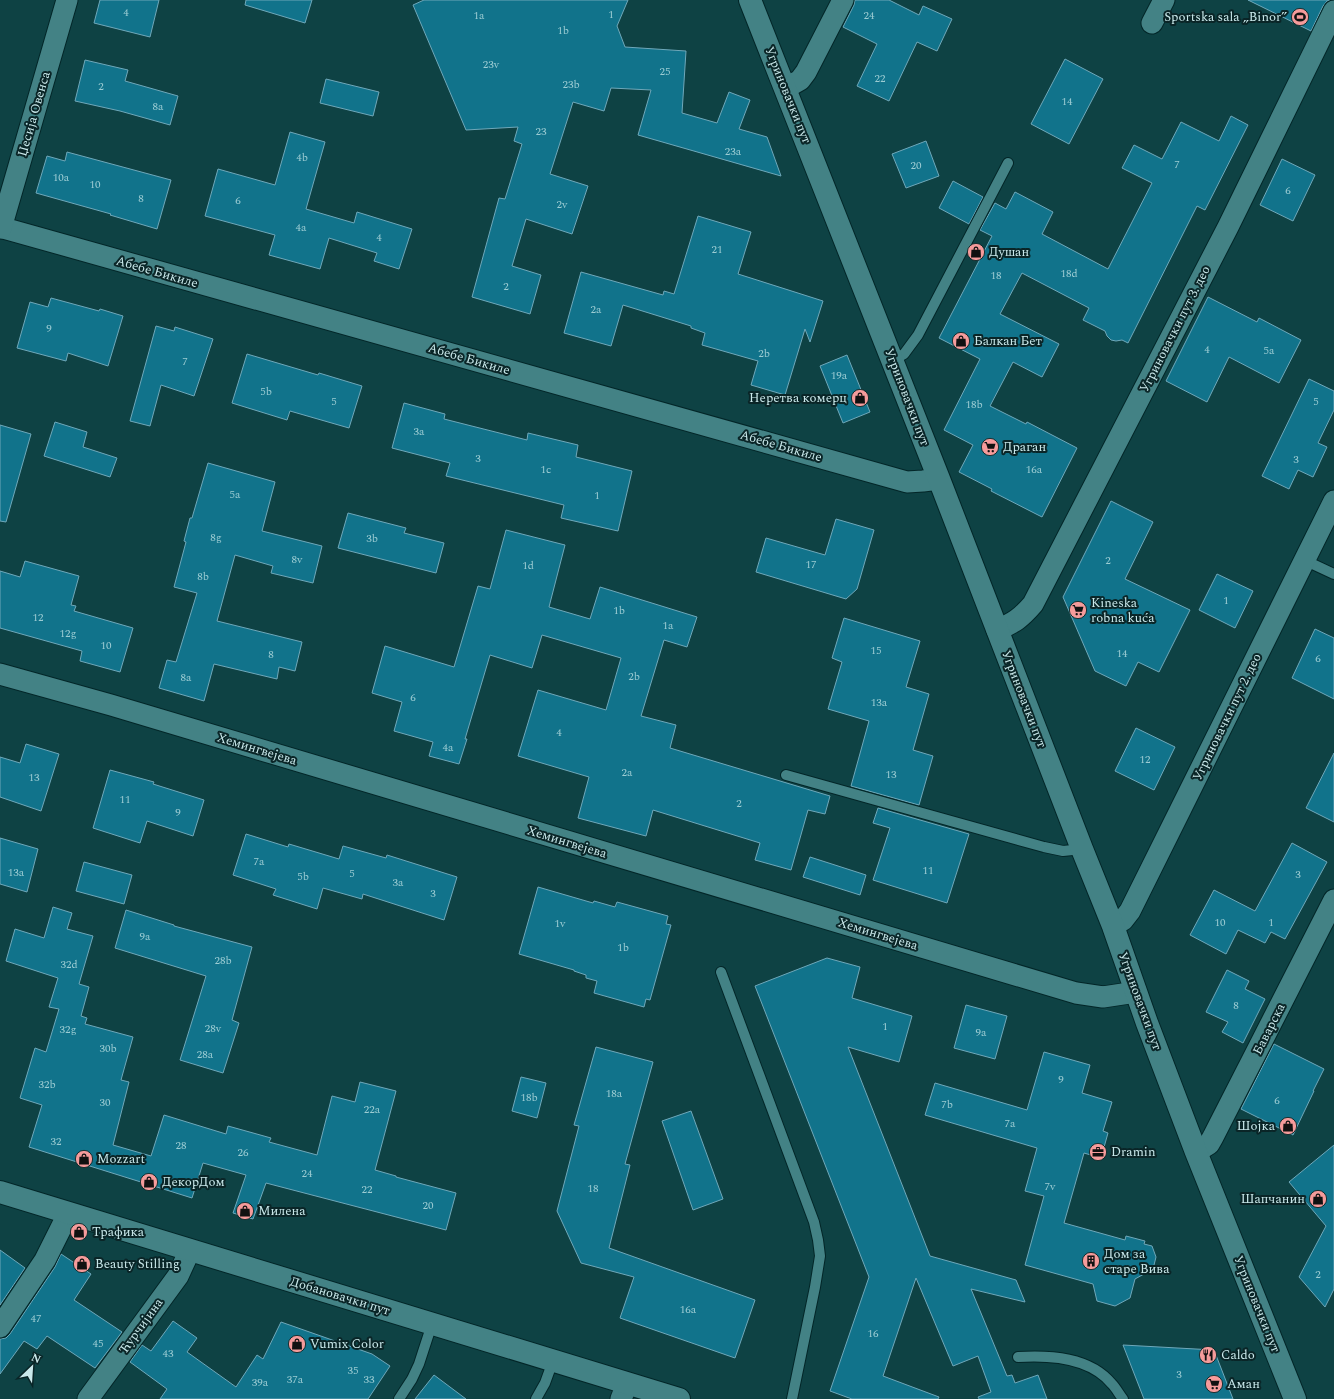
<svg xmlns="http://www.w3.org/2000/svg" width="1334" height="1399" viewBox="0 0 1334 1399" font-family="Spectral,serif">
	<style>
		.building { fill: #11738b; stroke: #6fa8ba }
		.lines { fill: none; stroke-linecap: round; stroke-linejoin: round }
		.lane-casing { stroke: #032628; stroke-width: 12 }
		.street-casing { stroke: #032628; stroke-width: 23 }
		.secondary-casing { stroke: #032628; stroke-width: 24 }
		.lane { stroke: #438285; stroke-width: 10 }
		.street { stroke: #438285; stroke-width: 21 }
		.secondary { stroke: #438285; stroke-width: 22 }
		.labels { text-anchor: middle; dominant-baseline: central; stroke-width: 4; stroke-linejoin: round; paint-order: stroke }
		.number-label { font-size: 11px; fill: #9cccd3 }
		.poi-label { font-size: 13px; fill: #cae9eb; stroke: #0a2527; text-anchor: start }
		.street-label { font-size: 13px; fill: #cae9eb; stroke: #0a2527 }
	</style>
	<rect width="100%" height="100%" fill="#0e4244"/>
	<g class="building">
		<polygon points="100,0 159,0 150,37 94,23"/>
		<polygon points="246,0 312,0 305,23 245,5"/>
		<polygon points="424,0 628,0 617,26 625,47 686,51 682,113 717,123 729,92 750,100 739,129 767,137 781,176 638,135 651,90 611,88 604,111 573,102 550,174 588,186 572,234 526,219 512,266 541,275 530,314 472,297 499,198 505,199 522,144 514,141 518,127 466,130 413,5"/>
		<polygon points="855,0 889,0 919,15 923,6 952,19 937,51 917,42 889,101 857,86 877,44 843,27 854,5"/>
		<polygon points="1248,0 1330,0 1327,1 1323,6 1311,31"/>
		<polygon points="1065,59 1103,79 1069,144 1031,124"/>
		<polygon points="85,60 128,70 125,81 178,96 170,125 120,111 75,101"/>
		<polygon points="326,79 379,92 373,116 320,103"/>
		<polygon points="1231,116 1248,125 1205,210 1197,206 1128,343 1122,340 1116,341 1111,340 1107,336 1105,331 1083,320 1089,308 1022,273 1000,314 1059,344 1042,377 1013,362 990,406 1026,424 1027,422 1077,448 1042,517 991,491 992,489 959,472 973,445 944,430 980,359 939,338 992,236 980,230 995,203 1006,209 1015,192 1053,212 1042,234 1108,269 1152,183 1122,168 1134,145 1162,159 1181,122 1219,141"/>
		<polygon points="290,132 325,142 306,209 354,223 357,212 412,229 399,269 374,261 377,253 329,238 320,269 269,255 275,235 205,216 218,169 275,185"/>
		<polygon points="926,141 939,176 906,188 892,154"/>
		<polygon points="67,152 171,180 157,229 110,215 111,214 36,193 47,156 65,161"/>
		<polygon points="1282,159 1315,175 1293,221 1260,205"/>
		<polygon points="953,181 983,197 969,224 939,208"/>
		<polygon points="698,216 751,232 738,274 823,301 810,342 805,329 785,395 751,385 758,361 702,345 705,333 691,328 691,326 623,305 611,346 564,333 581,272 663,295 664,291 674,294"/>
		<polygon points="1208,297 1257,322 1259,318 1301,340 1279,383 1229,357 1207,402 1166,381"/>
		<polygon points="51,298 99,311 100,309 123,316 108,366 68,353 66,361 17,348 30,302 48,307"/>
		<polygon points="156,326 174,331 175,327 213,339 194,396 161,385 150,426 130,421"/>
		<polygon points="247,354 318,375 319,373 362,386 349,428 290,411 287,420 232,403"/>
		<polygon points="847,355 870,412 843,423 820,366"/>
		<polygon points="1309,379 1334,391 1334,410 1318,443 1327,447 1313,477 1298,470 1289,489 1262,476"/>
		<polygon points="404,403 445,414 444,419 527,440 528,433 578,445 576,457 632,471 618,531 561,518 564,505 446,476 450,463 392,448"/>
		<polygon points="55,422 87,432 83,447 117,458 110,477 44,456"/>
		<polygon points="0,425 31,434 6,522 0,521"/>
		<polygon points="208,463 275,482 262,531 322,546 313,583 271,573 273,566 235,555 217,621 302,642 295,671 279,667 277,679 214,664 204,701 159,688 167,660 176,662 197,593 174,587 186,542 184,541 190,518 192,518"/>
		<polygon points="1111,501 1153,522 1125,579 1190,610 1159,672 1138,662 1126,686 1095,671 1063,597"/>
		<polygon points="348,513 406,528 404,533 444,543 436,573 338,548"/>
		<polygon points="836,519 874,530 857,589 846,599 756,572 766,538 825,555"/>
		<polygon points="506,530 565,545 549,607 590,619 600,587 697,617 687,647 664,640 641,716 676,725 670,748 830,796 825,814 808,810 791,870 755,860 760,843 653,810 646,836 578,818 589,777 518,756 538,690 606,710 621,658 542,635 532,668 490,655 465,739 467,739 459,764 429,756 433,742 394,731 402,702 372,693 385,646 454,667 478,586 490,589"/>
		<polygon points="25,561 79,576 71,605 76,606 74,611 133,628 120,672 80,661 82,651 0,628 0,571 20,577"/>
		<polygon points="1217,574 1253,591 1235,628 1199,610"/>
		<polygon points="844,618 920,641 906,687 929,694 913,750 933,756 919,805 851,786 869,721 828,709 842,662 832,658"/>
		<polygon points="1315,629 1334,638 1334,699 1292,678"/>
		<polygon points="1136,728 1175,747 1154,790 1115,771"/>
		<polygon points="26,744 59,754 41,811 0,797 0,757 20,763"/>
		<polygon points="1334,753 1334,822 1306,808"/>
		<polygon points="110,770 154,782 153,784 204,800 193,836 147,821 140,843 93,828"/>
		<polygon points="878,808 969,834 947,903 873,880 890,828 873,823"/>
		<polygon points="246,834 288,847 289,844 339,859 343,846 386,858 387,855 457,877 444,920 363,894 362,899 323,888 317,909 273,895 276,889 233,875"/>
		<polygon points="0,838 38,849 27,892 0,884"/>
		<polygon points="1292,843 1327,862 1285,939 1271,932 1265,943 1238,930 1226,954 1190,935 1214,890 1255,911"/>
		<polygon points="810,857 866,875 860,895 803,877"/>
		<polygon points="84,862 132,875 124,904 76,891"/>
		<polygon points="538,887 593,903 594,901 615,907 617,902 668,916 666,924 671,925 650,1000 646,999 644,1007 594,993 597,981 586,978 586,975 574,971 574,970 519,954"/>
		<polygon points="53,907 72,913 67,929 93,936 79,984 89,987 81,1016 87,1018 85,1024 133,1037 121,1080 129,1082 113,1145 151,1156 164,1115 226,1134 228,1126 271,1138 269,1142 317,1155 332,1096 355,1102 360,1082 396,1091 375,1170 396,1176 396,1177 456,1193 446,1230 266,1183 253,1219 233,1213 246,1175 203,1163 192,1198 29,1147 42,1105 20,1098 35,1048 46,1052 59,1009 49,1007 58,978 6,961 15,929 44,938"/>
		<polygon points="126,910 174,925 174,926 252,947 232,1020 239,1023 223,1073 180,1060 206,976 115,948"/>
		<polygon points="827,958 860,967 852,998 912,1016 899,1062 848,1047 930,1256 1016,1280 1025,1302 971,1289 1007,1376 1012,1375 1015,1383 1038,1375 1047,1399 979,1399 978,1397 991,1392 978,1356 953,1366 916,1278 883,1376 939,1397 938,1399 852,1399 830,1391 869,1277 755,986"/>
		<polygon points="1227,970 1249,981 1245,989 1265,999 1243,1043 1222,1032 1228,1022 1206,1012"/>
		<polygon points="966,1005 1007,1016 995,1059 954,1048"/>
		<polygon points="1274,1044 1324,1069 1313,1091 1314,1091 1293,1135 1241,1109"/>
		<polygon points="596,1047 653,1062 625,1164 630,1165 609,1248 755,1300 735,1358 620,1318 634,1277 581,1263 557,1211 579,1126 574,1125"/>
		<polygon points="1044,1052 1090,1065 1082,1093 1112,1102 1103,1131 1108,1133 1101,1158 1084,1153 1064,1223 1125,1240 1126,1236 1145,1241 1144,1244 1152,1246 1156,1257 1153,1269 1135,1279 1130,1298 1115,1306 1097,1301 1093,1284 1025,1265 1044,1196 1025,1191 1037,1148 925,1115 935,1083 1027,1110"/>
		<polygon points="521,1077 546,1083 537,1118 512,1111"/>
		<polygon points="691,1111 723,1199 693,1210 662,1121"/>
		<polygon points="1334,1145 1334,1289 1325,1307 1299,1277 1326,1226 1289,1182"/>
		<polygon points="0,1250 25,1268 0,1305"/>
		<polygon points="61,1254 91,1274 74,1300 122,1332 95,1368 47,1336 37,1349 24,1341 0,1374 0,1339 6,1338 10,1334 55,1267"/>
		<polygon points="173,1321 197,1338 187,1352 236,1387 257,1355 263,1359 281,1322 372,1354 390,1366 368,1399 160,1399 167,1389 130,1362 142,1345 151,1351"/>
		<polygon points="1123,1345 1214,1350 1233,1399 1144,1399"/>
		<polygon points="434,1375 466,1399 415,1399"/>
	</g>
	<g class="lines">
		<defs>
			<g id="lane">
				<polyline points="893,360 904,354 918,335 1008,163"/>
				<polyline points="1304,560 1334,574"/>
				<polyline points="786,775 1044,847 1063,851 1082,849"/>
				<polyline points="721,972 814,1222 818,1240 820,1256 815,1287 792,1399"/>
				<path d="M1018 1357C1050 1355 1090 1357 1112 1384 1116 1388 1119 1394 1123 1399"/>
				<polyline points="399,1399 412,1379 419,1364 432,1324"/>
				<polyline points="536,1399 545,1383 553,1361"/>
			</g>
			<g id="street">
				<polyline points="1152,23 1164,0"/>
				<polyline points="786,88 800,80 806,72 843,0"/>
				<polyline points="0,227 907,482 923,481 939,479"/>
				<polyline points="1,228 67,0"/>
				<path d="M997 630C1014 623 1021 618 1033 604L1228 227 1334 11"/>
				<polyline points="0,674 111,705 1076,993 1103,997 1136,992"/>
				<polyline points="1113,926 1123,920 1130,911 1334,501"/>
				<polyline points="1196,1152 1209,1144 1213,1137 1334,900"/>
				<polyline points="0,1327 45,1260 68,1214"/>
				<polyline points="88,1399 178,1276 190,1250"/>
				<polyline points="621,1399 627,1384"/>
			</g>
			<g id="secondary">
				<polyline points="750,0 939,479 1082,849 1113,926 1147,1023 1196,1152 1295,1399"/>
				<polyline points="0,1192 679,1399"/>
			</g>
		</defs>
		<use href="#lane" class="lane-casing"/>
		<use href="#street" class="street-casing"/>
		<use href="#secondary" class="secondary-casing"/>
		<use href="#lane" class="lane"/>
		<use href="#street" class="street"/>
		<use href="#secondary" class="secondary"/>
	</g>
	<defs>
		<symbol id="stadium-disc" viewBox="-11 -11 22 22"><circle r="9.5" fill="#f59b9b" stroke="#0a2527"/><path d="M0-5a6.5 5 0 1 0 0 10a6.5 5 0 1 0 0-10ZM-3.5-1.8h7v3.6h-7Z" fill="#111"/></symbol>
		<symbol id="shop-disc" viewBox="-11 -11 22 22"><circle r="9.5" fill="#f59b9b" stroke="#0a2527"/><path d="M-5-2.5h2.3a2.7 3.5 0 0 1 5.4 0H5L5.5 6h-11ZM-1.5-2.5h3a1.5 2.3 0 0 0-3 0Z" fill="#111"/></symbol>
		<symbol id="supermarket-disc" viewBox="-11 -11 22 22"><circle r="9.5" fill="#f59b9b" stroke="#0a2527"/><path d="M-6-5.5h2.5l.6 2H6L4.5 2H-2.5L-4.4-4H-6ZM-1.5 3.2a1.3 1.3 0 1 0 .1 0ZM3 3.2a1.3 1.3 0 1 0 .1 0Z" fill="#111"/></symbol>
		<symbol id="office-disc" viewBox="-11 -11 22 22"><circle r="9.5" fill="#f59b9b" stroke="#0a2527"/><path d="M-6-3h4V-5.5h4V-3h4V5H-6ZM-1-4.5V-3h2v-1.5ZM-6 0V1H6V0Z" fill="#111"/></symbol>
		<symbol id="building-disc" viewBox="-11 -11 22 22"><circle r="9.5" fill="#f59b9b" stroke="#0a2527"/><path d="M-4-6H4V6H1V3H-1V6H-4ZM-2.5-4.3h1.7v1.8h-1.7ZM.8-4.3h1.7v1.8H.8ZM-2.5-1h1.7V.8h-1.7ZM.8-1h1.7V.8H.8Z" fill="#111"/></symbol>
		<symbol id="restaurant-disc" viewBox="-11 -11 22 22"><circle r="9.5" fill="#f59b9b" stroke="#0a2527"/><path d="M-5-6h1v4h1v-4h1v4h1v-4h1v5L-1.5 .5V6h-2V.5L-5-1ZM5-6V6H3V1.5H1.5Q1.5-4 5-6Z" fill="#111"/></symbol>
	</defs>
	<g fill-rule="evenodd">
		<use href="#stadium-disc" x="1290" y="7" width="20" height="20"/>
		<use href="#shop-disc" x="966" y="242" width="20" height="20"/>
		<use href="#shop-disc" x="951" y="331" width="20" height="20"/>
		<use href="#shop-disc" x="850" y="388" width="20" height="20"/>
		<use href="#supermarket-disc" x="980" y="437" width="20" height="20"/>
		<use href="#supermarket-disc" x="1068" y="600" width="20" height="20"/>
		<use href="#shop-disc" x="1278" y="1116" width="20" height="20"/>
		<use href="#office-disc" x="1088" y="1142" width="20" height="20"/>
		<use href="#shop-disc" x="74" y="1149" width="20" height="20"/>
		<use href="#shop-disc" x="139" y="1172" width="20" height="20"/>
		<use href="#shop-disc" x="1308" y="1189" width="20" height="20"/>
		<use href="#shop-disc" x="235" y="1201" width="20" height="20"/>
		<use href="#shop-disc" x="69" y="1222" width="20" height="20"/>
		<use href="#building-disc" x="1081" y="1251" width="20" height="20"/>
		<use href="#shop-disc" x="72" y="1254" width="20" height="20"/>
		<use href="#shop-disc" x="287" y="1334" width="20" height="20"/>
		<use href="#restaurant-disc" x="1198" y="1345" width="20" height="20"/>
		<use href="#supermarket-disc" x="1204" y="1374" width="20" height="20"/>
	</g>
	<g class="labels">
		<g class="number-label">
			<text x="126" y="12">4</text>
			<text x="611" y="14">1</text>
			<text x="479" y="15">1a</text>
			<text x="869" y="15">24</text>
			<text x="563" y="30">1b</text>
			<text x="491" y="64">23v</text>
			<text x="665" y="71">25</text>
			<text x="880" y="78">22</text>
			<text x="571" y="84">23b</text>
			<text x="101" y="86">2</text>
			<text x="1067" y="101">14</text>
			<text x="158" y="106">8a</text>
			<text x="541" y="131">23</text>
			<text x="733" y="151">23a</text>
			<text x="302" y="157">4b</text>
			<text x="1177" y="164">7</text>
			<text x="916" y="165">20</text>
			<text x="61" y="177">10a</text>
			<text x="95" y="184">10</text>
			<text x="1288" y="190">6</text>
			<text x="141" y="198">8</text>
			<text x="238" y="200">6</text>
			<text x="562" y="204">2v</text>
			<text x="301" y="227">4a</text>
			<text x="379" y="237">4</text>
			<text x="717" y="249">21</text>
			<text x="1069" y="273">18d</text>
			<text x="996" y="275">18</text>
			<text x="506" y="286">2</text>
			<text x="596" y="309">2a</text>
			<text x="49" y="328">9</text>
			<text x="1207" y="349">4</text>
			<text x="1269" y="350">5a</text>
			<text x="764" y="353">2b</text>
			<text x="185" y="361">7</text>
			<text x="839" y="375">19a</text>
			<text x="266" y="391">5b</text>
			<text x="334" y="401">5</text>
			<text x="1316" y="401">5</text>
			<text x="974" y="404">18b</text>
			<text x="419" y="431">3a</text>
			<text x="478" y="458">3</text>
			<text x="1296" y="459">3</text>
			<text x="546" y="469">1c</text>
			<text x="1034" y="469">16a</text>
			<text x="235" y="494">5a</text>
			<text x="597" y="495">1</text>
			<text x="216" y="537">8g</text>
			<text x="372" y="538">3b</text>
			<text x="297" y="559">8v</text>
			<text x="1108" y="560">2</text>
			<text x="811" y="564">17</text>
			<text x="528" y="565">1d</text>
			<text x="203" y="576">8b</text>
			<text x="1226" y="600">1</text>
			<text x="619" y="610">1b</text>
			<text x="38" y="617">12</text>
			<text x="668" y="625">1a</text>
			<text x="68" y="633">12g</text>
			<text x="106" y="645">10</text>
			<text x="876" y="650">15</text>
			<text x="1122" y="653">14</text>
			<text x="271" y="654">8</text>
			<text x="1318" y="658">6</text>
			<text x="634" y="676">2b</text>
			<text x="186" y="677">8a</text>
			<text x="413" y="697">6</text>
			<text x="879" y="702">13a</text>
			<text x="559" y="732">4</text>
			<text x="448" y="747">4a</text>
			<text x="1145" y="759">12</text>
			<text x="627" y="772">2a</text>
			<text x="891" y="774">13</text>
			<text x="34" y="777">13</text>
			<text x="125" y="799">11</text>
			<text x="739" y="803">2</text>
			<text x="178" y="812">9</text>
			<text x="259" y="861">7a</text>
			<text x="928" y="870">11</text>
			<text x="16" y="872">13a</text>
			<text x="352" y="873">5</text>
			<text x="1298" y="874">3</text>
			<text x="303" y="876">5b</text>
			<text x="398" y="882">3a</text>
			<text x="433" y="893">3</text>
			<text x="1220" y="922">10</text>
			<text x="1271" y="922">1</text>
			<text x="560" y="923">1v</text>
			<text x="145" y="936">9a</text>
			<text x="623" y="947">1b</text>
			<text x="223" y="960">28b</text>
			<text x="69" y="964">32d</text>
			<text x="1236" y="1005">8</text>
			<text x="885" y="1026">1</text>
			<text x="213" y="1028">28v</text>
			<text x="68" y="1029">32g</text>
			<text x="981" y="1032">9a</text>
			<text x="108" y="1048">30b</text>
			<text x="205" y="1054">28a</text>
			<text x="1061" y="1079">9</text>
			<text x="47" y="1084">32b</text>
			<text x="614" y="1093">18a</text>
			<text x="529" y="1097">18b</text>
			<text x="1277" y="1100">6</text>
			<text x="105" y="1102">30</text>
			<text x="947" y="1104">7b</text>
			<text x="372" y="1109">22a</text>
			<text x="1010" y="1123">7a</text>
			<text x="56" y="1141">32</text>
			<text x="181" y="1145">28</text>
			<text x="243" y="1152">26</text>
			<text x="307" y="1173">24</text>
			<text x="1050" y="1186">7v</text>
			<text x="593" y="1188">18</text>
			<text x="367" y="1189">22</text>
			<text x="428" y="1205">20</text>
			<text x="1318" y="1274">2</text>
			<text x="688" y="1309">16a</text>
			<text x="36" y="1318">47</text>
			<text x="873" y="1333">16</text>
			<text x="98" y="1343">45</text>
			<text x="168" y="1353">43</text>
			<text x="353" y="1370">35</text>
			<text x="1179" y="1374">3</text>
			<text x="295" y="1379">37a</text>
			<text x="369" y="1379">33</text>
			<text x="260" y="1382">39a</text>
		</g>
		<g class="poi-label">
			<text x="1287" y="17" text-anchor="end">Sportska sala „Binor”</text>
			<text x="989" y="252">Душан</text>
			<text x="974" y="341">Балкан Бет</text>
			<text x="847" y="398" text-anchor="end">Неретва комерц</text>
			<text x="1003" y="447">Драган</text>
			<text x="1091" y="603">Kineska<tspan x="1091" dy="15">robna kuća</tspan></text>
			<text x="1275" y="1126" text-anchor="end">Шојка</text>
			<text x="1111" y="1152">Dramin</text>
			<text x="97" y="1159">Mozzart</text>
			<text x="162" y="1182">ДекорДом</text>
			<text x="1305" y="1199" text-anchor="end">Шапчанин</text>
			<text x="258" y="1211">Милена</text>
			<text x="92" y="1232">Трафика</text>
			<text x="1104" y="1254">Дом за<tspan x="1104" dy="15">старе Вива</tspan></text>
			<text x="95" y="1264">Beauty Stilling</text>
			<text x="310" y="1344">Vumix Color</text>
			<text x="1221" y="1355">Caldo</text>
			<text x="1227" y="1384">Аман</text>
		</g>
		<g class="street-label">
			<text transform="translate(788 95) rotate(68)">Угриновачки пут</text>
			<text transform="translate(34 114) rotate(-74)">Џесија Овенса</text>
			<text transform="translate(157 272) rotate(16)">Абебе Бикиле</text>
			<text transform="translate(1175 329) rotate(-63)">Угриновачки пут 3. део</text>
			<text transform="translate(469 359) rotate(16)">Абебе Бикиле</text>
			<text transform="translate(907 397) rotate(69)">Угриновачки пут</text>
			<text transform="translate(781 446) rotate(16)">Абебе Бикиле</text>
			<text transform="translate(1024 699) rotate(69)">Угриновачки пут</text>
			<text transform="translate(1227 717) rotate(-64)">Угриновачки пут 2. део</text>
			<text transform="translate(257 749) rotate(17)">Хемингвејева</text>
			<text transform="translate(567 842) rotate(17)">Хемингвејева</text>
			<text transform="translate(878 934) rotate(17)">Хемингвејева</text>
			<text transform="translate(1140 1001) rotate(70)">Угриновачки пут</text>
			<text transform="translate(1269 1029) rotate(-63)">Баварска</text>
			<text transform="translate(340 1296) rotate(17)">Добановачки пут</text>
			<text transform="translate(1257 1304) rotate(68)">Угриновачки пут</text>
			<text transform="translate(141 1326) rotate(-54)">Ћурчијина</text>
		</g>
	</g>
	<g transform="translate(32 1367) rotate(25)" stroke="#0a2527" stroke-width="3" paint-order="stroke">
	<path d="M0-3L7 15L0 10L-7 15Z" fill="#cae9eb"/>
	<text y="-6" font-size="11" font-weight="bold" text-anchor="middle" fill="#cae9eb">N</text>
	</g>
</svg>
